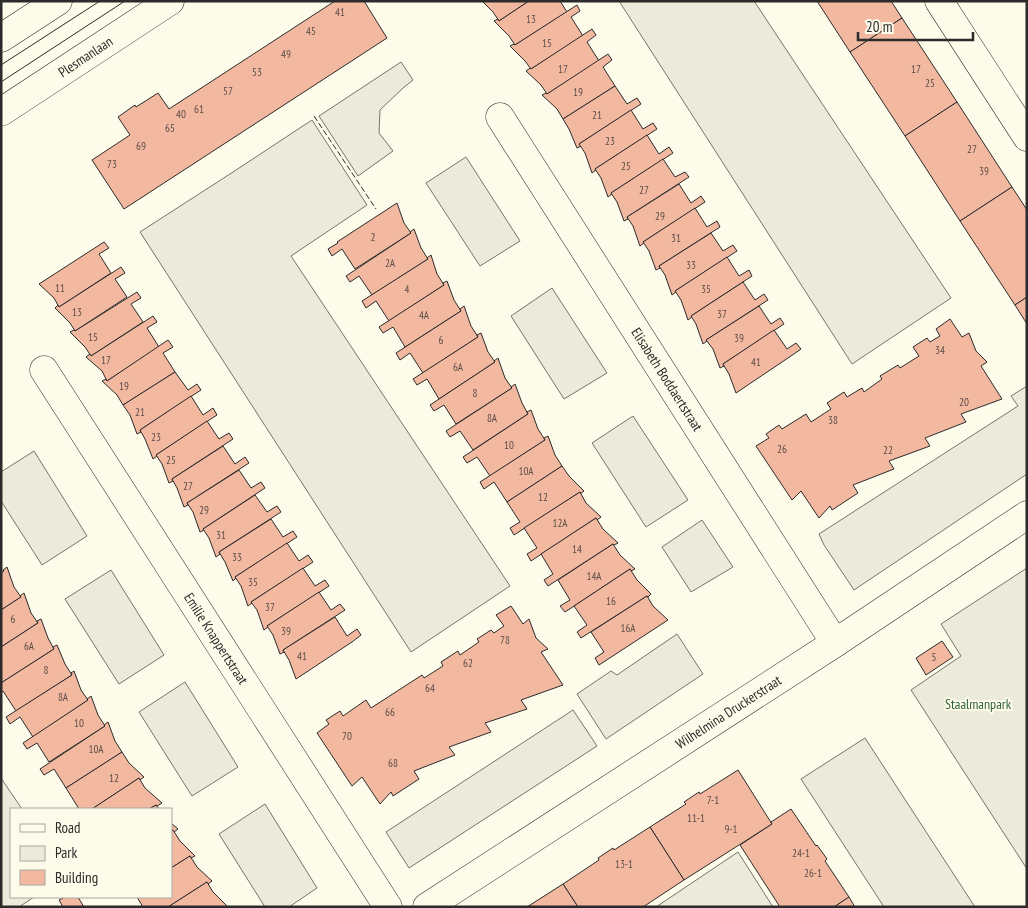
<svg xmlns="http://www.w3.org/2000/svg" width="1028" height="908" viewBox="0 0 1028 908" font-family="'PT Sans Narrow',sans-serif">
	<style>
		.green { fill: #ecebdb; stroke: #74746e }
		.building { fill: #f2b8a0; stroke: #2b2b2b }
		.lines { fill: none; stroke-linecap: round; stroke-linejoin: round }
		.minor-casing { stroke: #2b2b2b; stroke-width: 29 }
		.tertiary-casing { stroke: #2b2b2b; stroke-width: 29 }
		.minor { stroke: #fdfbea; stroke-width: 28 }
		.tertiary { stroke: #fdfbea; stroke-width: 28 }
		.tram { stroke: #2b2b2b; stroke-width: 1 }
		.fence { stroke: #2b2b2b; stroke-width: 1; stroke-dasharray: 6 2.5; stroke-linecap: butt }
		.labels { text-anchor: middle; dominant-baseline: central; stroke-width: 4; stroke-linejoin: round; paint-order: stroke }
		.number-label { font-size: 11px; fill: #5d4e48 }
		.street-label { font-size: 14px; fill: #2b2b2b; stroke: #fdfbea }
		.park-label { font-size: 14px; fill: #34623c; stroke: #fdfbea }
	</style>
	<rect width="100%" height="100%" fill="#fdfbea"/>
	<g class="green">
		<polygon points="619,1 754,1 951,298 852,364"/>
		<polygon points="401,62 413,80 403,88 380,110 379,133 393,151 358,176 319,116"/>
		<polygon points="312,120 367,205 291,256 510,586 411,652 140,232 233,172"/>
		<polygon points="466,157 520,241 480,266 426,183"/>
		<polygon points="552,288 607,373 564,399 511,316"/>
		<polygon points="1027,386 1027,474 854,590 824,545 819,534 1018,406 1011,396"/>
		<polygon points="633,416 688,500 646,527 592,443"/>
		<polygon points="34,451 87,536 42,565 1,501 1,472"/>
		<polygon points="702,520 733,567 691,592 662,547"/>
		<polygon points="1027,568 1027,869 911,690 961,656 941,624"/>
		<polygon points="111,570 164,655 119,684 65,599"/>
		<polygon points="677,634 703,674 606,739 577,694 611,671 617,675"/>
		<polygon points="185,682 238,767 192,796 139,712"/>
		<polygon points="573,710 597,746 409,868 386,832"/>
		<polygon points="865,738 975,907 884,907 801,779"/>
		<polygon points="1,778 22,809 11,809 11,897 34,897 19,907 1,907"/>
		<polygon points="265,804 317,888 289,907 265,907 219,834"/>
		<polygon points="738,852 773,907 656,907"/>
	</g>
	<g class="building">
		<polygon points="335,1 364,1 387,38 124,209 92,160 130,135 118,117 135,105 136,107 158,93 169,109"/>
		<polygon points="482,1 529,1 499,21 493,12"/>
		<polygon points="529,1 560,1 567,12 515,45 509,36 494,21 498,19 499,21"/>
		<polygon points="817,1 891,1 902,18 850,52"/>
		<polygon points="577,5 580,11 571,17 583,36 531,69 525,61 510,46 514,44 515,45"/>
		<polygon points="902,18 957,102 905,136 850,52"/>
		<polygon points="592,29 596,35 587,42 599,61 547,94 541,85 526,71 530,68 531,69"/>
		<polygon points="608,54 612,60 603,67 615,86 563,119 557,109 542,95 546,93 547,94"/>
		<polygon points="615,86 627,104 637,98 641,104 579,144 581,146 577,148 569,129 563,119"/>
		<polygon points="957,102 1012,187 960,221 905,136"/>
		<polygon points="631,110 643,129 653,123 657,129 595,169 596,170 592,173 585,153 579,144"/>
		<polygon points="647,135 659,154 669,147 673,153 611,193 612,194 608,197 601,178 595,169"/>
		<polygon points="663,159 675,177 685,172 689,177 627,217 628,219 624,221 617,202 611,193"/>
		<polygon points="679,184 691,203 701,196 705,202 643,242 644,243 640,246 633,226 627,217"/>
		<polygon points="1012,187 1027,210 1027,297 1015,305 960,221"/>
		<polygon points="397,203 404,223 411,233 355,269 342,249 332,256 328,249 338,243 337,242"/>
		<polygon points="695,208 707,227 717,221 720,227 659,266 660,268 656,270 649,251 643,242"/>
		<polygon points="414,229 421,248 428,259 372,295 359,276 350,282 346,276 411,233 410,232"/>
		<polygon points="711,233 723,251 733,245 737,251 675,291 676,292 672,295 665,275 659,266"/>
		<polygon points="104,242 109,248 99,254 111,273 59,307 54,298 39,284"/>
		<polygon points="431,255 437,274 444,285 389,321 376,301 366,308 362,301 428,259 427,258"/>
		<polygon points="727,257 739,276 749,270 752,276 691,316 692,317 688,320 681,300 675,291"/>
		<polygon points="121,267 125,273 115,279 127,297 75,331 70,323 55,308 58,305 59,307"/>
		<polygon points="447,281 454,300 461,311 405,347 393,327 383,333 379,327 444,285 443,283"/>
		<polygon points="743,282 755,300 764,294 768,300 706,340 707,341 703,344 696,324 691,316"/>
		<polygon points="137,292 141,298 131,304 143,322 91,356 85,347 70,332 74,330 75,331"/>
		<polygon points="1027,297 1027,324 1015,305"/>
		<polygon points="464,306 471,326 478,337 423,373 410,353 400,360 396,353 461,311 460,309"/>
		<polygon points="759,306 771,324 780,318 784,324 723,364 724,366 720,368 713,349 706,340"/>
		<polygon points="153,316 157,322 147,328 159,347 107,381 102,371 86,357 90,354 91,356"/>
		<polygon points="950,319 962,337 969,333 976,351 987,362 981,366 1002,399 961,414 966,422 925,438 930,446 889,461 894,469 853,485 858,493 832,510 830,506 819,518 801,491 792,500 756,446 769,438 766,434 779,425 782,429 806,414 811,422 831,409 827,403 844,392 847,397 862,388 864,392 882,379 880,376 898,365 900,368 919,356 913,347 927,338 930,342 940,336 936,329"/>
		<polygon points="774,330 787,349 796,343 801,349 791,356 736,393 729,374 723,364"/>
		<polygon points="481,333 488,352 495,362 439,399 427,379 417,385 413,379 478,337 477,335"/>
		<polygon points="168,340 173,347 163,353 175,372 123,405 117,395 102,381 106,379 107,381"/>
		<polygon points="498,358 505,378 512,388 456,424 444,405 434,411 430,405 495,362 494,361"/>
		<polygon points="175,372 188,390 197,384 201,390 140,430 141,432 137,434 130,415 123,405"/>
		<polygon points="515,384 522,403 528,414 473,450 460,431 450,437 446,431 512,388 511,387"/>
		<polygon points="191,396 203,415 213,408 217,415 156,455 157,456 153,459 145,439 140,430"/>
		<polygon points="531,410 538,429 545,440 490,476 477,457 467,463 463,457 528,414 527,412"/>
		<polygon points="207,421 219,439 229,433 233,439 172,479 173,481 169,483 162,464 156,455"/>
		<polygon points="548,436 555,455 562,466 507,502 494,482 484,489 480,482 545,440 544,438"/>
		<polygon points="223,446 235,464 245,457 249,463 187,503 188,505 184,507 177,488 172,479"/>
		<polygon points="562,466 569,476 584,491 580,494 580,492 514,535 510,528 520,522 507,502"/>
		<polygon points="239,470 251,488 261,482 265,488 203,529 204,530 200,532 193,512 187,503"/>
		<polygon points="580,492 586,503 601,517 597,520 596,518 531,561 527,554 537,548 524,528"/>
		<polygon points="255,495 267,512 277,506 281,512 219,552 220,554 216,557 209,538 203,529"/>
		<polygon points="596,518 603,529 618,543 614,545 613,544 548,586 544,580 553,574 541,554"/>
		<polygon points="271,519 283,537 293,531 297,537 235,577 236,578 233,581 225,562 219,552"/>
		<polygon points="287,543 299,561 308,555 313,562 251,602 252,603 248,606 241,586 235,577"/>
		<polygon points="613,544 620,555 635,569 631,571 630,569 565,612 560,606 570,600 558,580"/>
		<polygon points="7,567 14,587 21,597 1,610 1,573 4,571 3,570"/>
		<polygon points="303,568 315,586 325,580 329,586 267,626 268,627 264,630 257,610 251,602"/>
		<polygon points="630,569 637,580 651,594 648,597 647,596 581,638 577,632 587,625 574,606"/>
		<polygon points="319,592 331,610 340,604 345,610 283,650 284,652 280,654 273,635 267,626"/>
		<polygon points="24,593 31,613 38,623 1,647 1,610 21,597 20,596"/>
		<polygon points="647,596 653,606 668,620 599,665 595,658 604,652 591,632"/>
		<polygon points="511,606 523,624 529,619 536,638 548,649 541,652 563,685 521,700 527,709 485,723 491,732 449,747 455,755 414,771 419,779 393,796 391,792 380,804 362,777 352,786 317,733 329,724 326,720 340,711 343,716 366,700 371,708 422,675 424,678 443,666 441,662 458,651 460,655 479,642 477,639 491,630 494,633 504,626 496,615"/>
		<polygon points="335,617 347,636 357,629 361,635 352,642 296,679 289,660 283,650"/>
		<polygon points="41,619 48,638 54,649 1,683 1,647 38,623 37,621"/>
		<polygon points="942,641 953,657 926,675 916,658"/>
		<polygon points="57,645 65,664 72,675 16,711 3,691 1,693 1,683 54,649 53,647"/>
		<polygon points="74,671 81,690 88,700 33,737 20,717 10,724 6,717 72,675 71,673"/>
		<polygon points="91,696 98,715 105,726 49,762 37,743 27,749 23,743 88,700 87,699"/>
		<polygon points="108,722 115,741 122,752 66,788 54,769 44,775 40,769 105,726 104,725"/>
		<polygon points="122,752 129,763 144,777 140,780 139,778 92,809 79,809 66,788"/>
		<polygon points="738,770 772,824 684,880 650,827 686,804 684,802 699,792 700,794"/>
		<polygon points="139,778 145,788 162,803 157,806 156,805 149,809 92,809"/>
		<polygon points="156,805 159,809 149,809"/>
		<polygon points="791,809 816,846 817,845 827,859 825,861 849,897 834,907 780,907 740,845 772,824 771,822"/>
		<polygon points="171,823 178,829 174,832 173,830 171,831"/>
		<polygon points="650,827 684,880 643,907 578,907 563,884 599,860 598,858 613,848 614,850"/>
		<polygon points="173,830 180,841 195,856 191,858 190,856 171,868 171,831"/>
		<polygon points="190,856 197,867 212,881 208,884 207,882 168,907 143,907 137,897 171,897 171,868"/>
		<polygon points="207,882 213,892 228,907 168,907"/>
		<polygon points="563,884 578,907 527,907"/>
		<polygon points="65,897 78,897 84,907 63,907 59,900"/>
		<polygon points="849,897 855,907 834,907"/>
	</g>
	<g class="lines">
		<defs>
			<g id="minor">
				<polyline points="939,1 1027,137"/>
				<path id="s1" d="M500 117 835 643"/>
				<path id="s2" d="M44 370 388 907"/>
				<path id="s3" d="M427 907 835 643 1027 515"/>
			</g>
			<g id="tertiary">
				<polyline points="1,38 58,1"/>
				<path id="s4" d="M1 112 170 1"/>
			</g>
		</defs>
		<use href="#minor" class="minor-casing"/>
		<use href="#tertiary" class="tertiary-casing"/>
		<use href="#minor" class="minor"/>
		<use href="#tertiary" class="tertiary"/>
		<g class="tram">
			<polyline points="1,65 100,1"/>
			<polyline points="1,82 125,1"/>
		</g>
		<polyline class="fence" points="314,116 376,209"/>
	</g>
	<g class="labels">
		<g class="number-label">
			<text x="340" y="12">41</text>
			<text x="531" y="19">13</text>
			<text x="311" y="31">45</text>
			<text x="547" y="43">15</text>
			<text x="286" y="54">49</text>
			<text x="563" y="69">17</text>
			<text x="916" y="69">17</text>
			<text x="257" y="72">53</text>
			<text x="930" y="83">25</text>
			<text x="228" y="91">57</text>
			<text x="578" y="92">19</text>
			<text x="199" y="109">61</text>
			<text x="181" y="114">40</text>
			<text x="597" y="115">21</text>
			<text x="170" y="128">65</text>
			<text x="610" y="141">23</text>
			<text x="141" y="146">69</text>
			<text x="972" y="149">27</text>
			<text x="112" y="164">73</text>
			<text x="626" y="166">25</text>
			<text x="984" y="171">39</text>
			<text x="644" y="190">27</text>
			<text x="660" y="216">29</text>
			<text x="373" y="237">2</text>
			<text x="676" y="238">31</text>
			<text x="390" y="263">2A</text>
			<text x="691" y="265">33</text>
			<text x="60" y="288">11</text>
			<text x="407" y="289">4</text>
			<text x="706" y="289">35</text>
			<text x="77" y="312">13</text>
			<text x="722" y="314">37</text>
			<text x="424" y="315">4A</text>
			<text x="93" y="337">15</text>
			<text x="739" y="338">39</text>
			<text x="441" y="340">6</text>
			<text x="940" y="350">34</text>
			<text x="106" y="360">17</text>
			<text x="756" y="362">41</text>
			<text x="458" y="367">6A</text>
			<text x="124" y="386">19</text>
			<text x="475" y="393">8</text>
			<text x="964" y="402">20</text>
			<text x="140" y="412">21</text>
			<text x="492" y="418">8A</text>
			<text x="833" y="420">38</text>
			<text x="156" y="437">23</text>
			<text x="509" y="445">10</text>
			<text x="782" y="449">26</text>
			<text x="888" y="450">22</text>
			<text x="171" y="460">25</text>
			<text x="526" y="471">10A</text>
			<text x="188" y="486">27</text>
			<text x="543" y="497">12</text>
			<text x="204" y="510">29</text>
			<text x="560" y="523">12A</text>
			<text x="221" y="535">31</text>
			<text x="577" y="549">14</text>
			<text x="237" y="557">33</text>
			<text x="594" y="576">14A</text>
			<text x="253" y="582">35</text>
			<text x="611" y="601">16</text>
			<text x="270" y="607">37</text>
			<text x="13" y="619">6</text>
			<text x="628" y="628">16A</text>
			<text x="286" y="631">39</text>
			<text x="505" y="640">78</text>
			<text x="29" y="646">6A</text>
			<text x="302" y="656">41</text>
			<text x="934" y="657">5</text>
			<text x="468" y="663">62</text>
			<text x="46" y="670">8</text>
			<text x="430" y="688">64</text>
			<text x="63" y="697">8A</text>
			<text x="390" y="712">66</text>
			<text x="79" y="723">10</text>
			<text x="347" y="736">70</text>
			<text x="96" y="749">10A</text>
			<text x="393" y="763">68</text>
			<text x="114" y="778">12</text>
			<text x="713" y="800">7-1</text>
			<text x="696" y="818">11-1</text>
			<text x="731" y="829">9-1</text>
			<text x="801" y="853">24-1</text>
			<text x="624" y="864">13-1</text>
			<text x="813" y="873">26-1</text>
		</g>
		<g class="street-label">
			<text stroke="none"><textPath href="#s4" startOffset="101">Plesmanlaan</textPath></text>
			<text stroke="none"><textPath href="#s1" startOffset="311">Elisabeth Boddaertstraat</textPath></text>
			<text stroke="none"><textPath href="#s2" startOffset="319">Emilie Knappertstraat</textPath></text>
			<text stroke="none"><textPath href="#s3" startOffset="359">Wilhelmina Druckerstraat</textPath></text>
		</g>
		<g class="park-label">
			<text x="978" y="704">Staalmanpark</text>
		</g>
	</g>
	<rect width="1028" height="908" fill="none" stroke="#2b2b2b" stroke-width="5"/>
	<rect x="10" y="808" width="162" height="90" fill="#fdfbea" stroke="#a9a89e"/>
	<rect x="20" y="824" width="25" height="8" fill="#fdfbea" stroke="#a9a89e"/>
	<text x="55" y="833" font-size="15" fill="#2b2b2b">Road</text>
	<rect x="20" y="846" width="25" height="15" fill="#ecebdb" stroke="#a9a89e"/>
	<text x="55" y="858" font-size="15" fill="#2b2b2b">Park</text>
	<rect x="20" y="870" width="25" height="15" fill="#f2b8a0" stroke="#a9a89e"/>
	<text x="55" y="883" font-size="15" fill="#2b2b2b">Building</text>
	<path d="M858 32v8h115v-8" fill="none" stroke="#2b2b2b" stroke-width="2.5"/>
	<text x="866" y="32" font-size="15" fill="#2b2b2b" stroke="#fdfbea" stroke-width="4" paint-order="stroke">20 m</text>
</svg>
